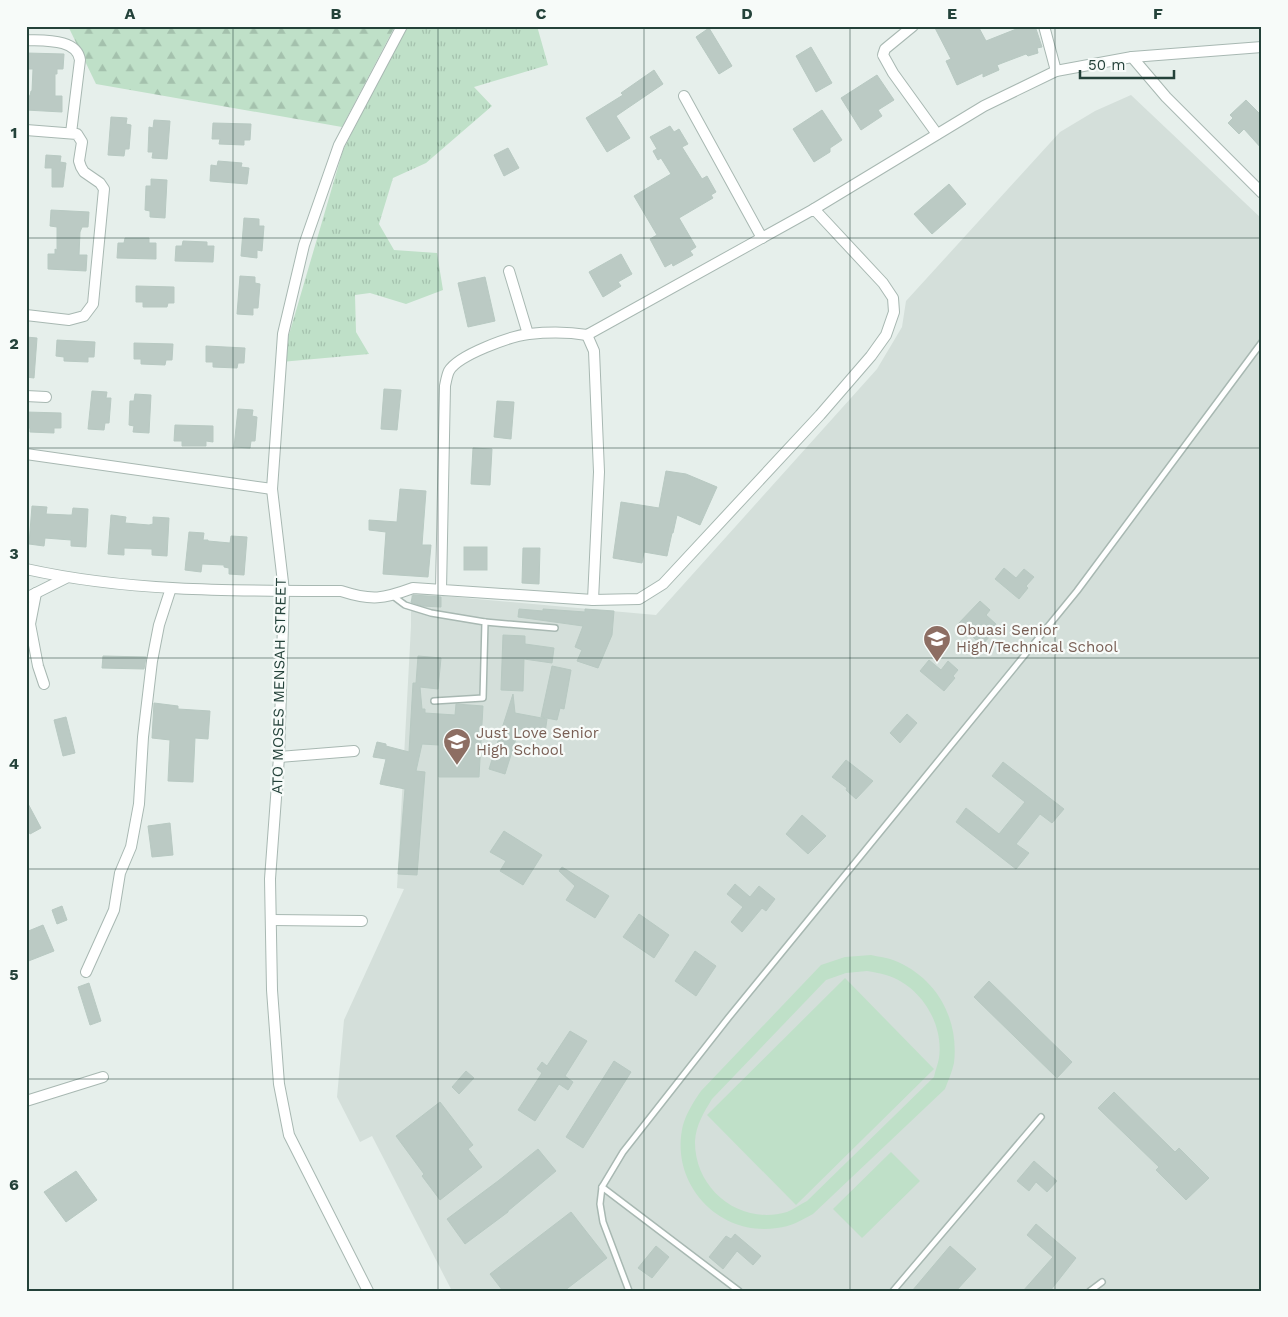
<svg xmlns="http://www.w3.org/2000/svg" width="1288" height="1317" viewBox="0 0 1288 1317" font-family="'Work Sans',sans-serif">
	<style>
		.built { fill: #d4dfda }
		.grass { fill: url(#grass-tufts) }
		.forest { fill: url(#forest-firs) }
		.pitch { fill: #bfe0c8; fill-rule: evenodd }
		.building { fill: #bbcac4; stroke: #b8c9c2 }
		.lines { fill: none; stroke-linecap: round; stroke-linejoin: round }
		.service-casing { stroke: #a8b8b2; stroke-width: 8 }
		.minor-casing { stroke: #a8b8b2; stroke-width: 12 }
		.service { stroke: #fff; stroke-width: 5 }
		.minor { stroke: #fff; stroke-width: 10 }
		.grid { fill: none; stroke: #24423a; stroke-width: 1; stroke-opacity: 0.55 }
		.labels { text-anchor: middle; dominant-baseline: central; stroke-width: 4.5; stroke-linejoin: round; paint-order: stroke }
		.education-label { font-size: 15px; fill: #785e54; stroke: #f7fbf9; text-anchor: start }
		.street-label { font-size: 15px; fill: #24423a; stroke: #f7fbf9 }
		.neatline { fill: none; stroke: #24423a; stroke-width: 2 }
		.grid-label { font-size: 16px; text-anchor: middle; font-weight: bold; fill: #24423a }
	</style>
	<defs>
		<pattern id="grass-tufts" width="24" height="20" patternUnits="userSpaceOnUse" patternTransform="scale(1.25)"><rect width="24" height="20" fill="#bfe0c8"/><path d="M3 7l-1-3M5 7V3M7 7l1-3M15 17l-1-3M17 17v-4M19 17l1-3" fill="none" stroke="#a4c1ad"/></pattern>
		<pattern id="forest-firs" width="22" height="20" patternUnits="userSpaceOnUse" patternTransform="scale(1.25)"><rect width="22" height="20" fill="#bfe0c8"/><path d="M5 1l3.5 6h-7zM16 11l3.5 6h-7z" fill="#a4c1ad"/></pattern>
	</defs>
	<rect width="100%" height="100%" fill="#e6efeb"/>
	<polygon class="built" points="1131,95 1262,219 1262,1291 452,1291 372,1136 360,1142 337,1097 344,1020 404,889 397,888 411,626 411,593 656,615 877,369 902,327 906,301 1060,132 1095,111"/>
	<polygon class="grass" points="407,26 537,26 548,65 474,87 492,106 426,163 393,178 379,224 394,250 437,253 443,290 406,304 370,293 355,295 356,332 369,354 281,362 343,150"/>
	<polygon class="forest" points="68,26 395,26 342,127 96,84"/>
	<g class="pitch">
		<path d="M871 955C880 957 890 958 898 962 938 980 959 1020 954 1063 952 1072 948 1081 945 1089L813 1214C802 1220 790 1227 777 1228 718 1237 669 1183 683 1125 687 1112 694 1101 701 1091L821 965 845 957ZM867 971C873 972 880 973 886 975 920 985 944 1023 939 1058 938 1064 935 1071 934 1077L807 1201C801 1204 794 1209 787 1212 740 1226 694 1189 695 1141 696 1125 704 1112 712 1099L826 980 846 973Z"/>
		<polygon points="845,978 934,1069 796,1205 707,1115"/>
		<polygon points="891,1152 920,1181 862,1238 833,1209"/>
	</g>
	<g class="building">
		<polygon points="934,26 978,26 986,41 1024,26 1035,26 1042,47 1037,48 1038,53 1028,56 1026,54 997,65 999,70 983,77 983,73 957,85 946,61 951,59"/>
		<polygon points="709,28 732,66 719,74 696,37"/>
		<polygon points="811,47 832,83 816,92 796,56"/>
		<polygon points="26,53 64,54 63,69 57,69 57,74 55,74 55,96 62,96 62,112 26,110 26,95 30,96 31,91 32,91 33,69 26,69"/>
		<polygon points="654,70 663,84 616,116 630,138 607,152 586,118 623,95 621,93"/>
		<polygon points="877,75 894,100 878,110 882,116 861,130 841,98"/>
		<polygon points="1246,100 1262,116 1262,149 1244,129 1239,134 1228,123 1233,118 1230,115"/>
		<polygon points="822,110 842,140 830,148 830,152 814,162 793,129"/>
		<polygon points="111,117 127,118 126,124 131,125 129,149 125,149 124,156 108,155"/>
		<polygon points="154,120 170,121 167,159 152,158 153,152 148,152 149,127 153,128"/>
		<polygon points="213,123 251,124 250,140 244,140 244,145 219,144 220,139 212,139"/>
		<polygon points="670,126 674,132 679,129 688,144 682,147 702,179 707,176 716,192 711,195 713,198 679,218 696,247 690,251 693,255 673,266 672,263 665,267 650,239 657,235 634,196 671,174 661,158 658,160 653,151 657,149 650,137"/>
		<polygon points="508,148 519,168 504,176 494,155"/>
		<polygon points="46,155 61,156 60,162 66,163 63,187 52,187 52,168 45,168"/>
		<polygon points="218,161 242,163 241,167 249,168 247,184 210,181 211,165 217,166"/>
		<polygon points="151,179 167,180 165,218 150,217 150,211 145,210 146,186 151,186"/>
		<polygon points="949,184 966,204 932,234 914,214"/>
		<polygon points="51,210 89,212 88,227 82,227 80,232 79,255 87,255 86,271 48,269 48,254 55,254 55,249 57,250 57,227 50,226"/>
		<polygon points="244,218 259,219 259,226 264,226 262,251 257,250 257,258 241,256"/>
		<polygon points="125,238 149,238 149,243 156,243 156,259 117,258 118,243 124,243"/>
		<polygon points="183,241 207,242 207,246 214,246 213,262 175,261 176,246 182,246"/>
		<polygon points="621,254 632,274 618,282 621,286 603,297 589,272"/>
		<polygon points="240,276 255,277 255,283 260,284 258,308 253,308 253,315 237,314"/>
		<polygon points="485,277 495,321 468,327 458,283"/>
		<polygon points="136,286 174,287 174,303 168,303 167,307 143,307 143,302 136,302"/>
		<polygon points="26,337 37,338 34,378 26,377"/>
		<polygon points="57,340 95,342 94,357 88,357 88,362 64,361 64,357 56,356"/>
		<polygon points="134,343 173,344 172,360 166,360 165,365 141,364 141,359 134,359"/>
		<polygon points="206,346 245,348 244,363 238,363 237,368 213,367 213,362 206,362"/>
		<polygon points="384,389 401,390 397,430 381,429"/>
		<polygon points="92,391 107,392 106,398 111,398 109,423 105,423 104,430 88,429"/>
		<polygon points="135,394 151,395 149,433 133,432 134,426 129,425 130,401 134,401"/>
		<polygon points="497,401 514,402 511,439 494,437"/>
		<polygon points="238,409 253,410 252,416 257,417 255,441 251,441 250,448 234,447"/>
		<polygon points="26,412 61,413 61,428 54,428 54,433 30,432 30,428 26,428"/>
		<polygon points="175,425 213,426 213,442 206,441 206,446 182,446 182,441 174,441"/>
		<polygon points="473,448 492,449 490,485 471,484"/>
		<polygon points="666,471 686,474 717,487 700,525 677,515 673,533 672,533 667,556 644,552 642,563 613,558 621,502 659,508"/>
		<polygon points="400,489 426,491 422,545 431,545 428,577 383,574 386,532 369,530 369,520 397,522"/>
		<polygon points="32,506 47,507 46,514 68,515 72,515 73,508 88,509 86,547 71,546 71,540 45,538 44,546 29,544"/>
		<polygon points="111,515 126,517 125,523 149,525 153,524 153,517 169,518 167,556 152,555 152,549 124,548 124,555 108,554"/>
		<polygon points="189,532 204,533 203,540 208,540 208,541 230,543 231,536 247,537 244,575 229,574 229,568 224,567 224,565 202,564 201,572 185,570"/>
		<rect x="464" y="547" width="23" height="23"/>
		<polygon points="523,548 540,548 539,584 522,583"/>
		<polygon points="1004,568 1016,578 1024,569 1034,577 1026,586 1028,588 1019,599 995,579"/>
		<polygon points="413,595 441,597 441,607 422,606 411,602"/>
		<polygon points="980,601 990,610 986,615 996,624 989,633 991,635 982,645 958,624"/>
		<polygon points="519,609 543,611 543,609 585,612 585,609 614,611 612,635 598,668 577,661 582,650 575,647 583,626 518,617"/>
		<polygon points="503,635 525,636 525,644 554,648 552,663 524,659 523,691 501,690"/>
		<polygon points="103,656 146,657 144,669 102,668"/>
		<polygon points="418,656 441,658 438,689 420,687 422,709 425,709 425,713 455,715 456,704 483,706 479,777 439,777 439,745 422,744 416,771 425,772 417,875 398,874 405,789 380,784 386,759 373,757 377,742 386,744 386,746 409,752 413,683 416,683"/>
		<polygon points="929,660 941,670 948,661 958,670 953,676 955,678 944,691 920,671"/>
		<polygon points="552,666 571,670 564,709 560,708 557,720 541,717"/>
		<polygon points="513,694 515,713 547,719 545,733 519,729 505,774 489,769"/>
		<polygon points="154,703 178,706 178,709 210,711 208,739 195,738 193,782 168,781 170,740 152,738"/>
		<polygon points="907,714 917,723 900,743 890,733"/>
		<polygon points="66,717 75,753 63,756 54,720"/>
		<polygon points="846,760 873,781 856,799 846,790 847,788 832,777"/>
		<polygon points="1003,762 1064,809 1052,823 1040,814 1016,844 1029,853 1016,869 956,822 966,808 999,834 1025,802 992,776"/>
		<polygon points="26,800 41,828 30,834 26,826"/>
		<polygon points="802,815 826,836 808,854 786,834"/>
		<polygon points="170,823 173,855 152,857 148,826"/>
		<polygon points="504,831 542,855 523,885 500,871 506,861 490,852"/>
		<polygon points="562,867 609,896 595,918 566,900 575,886 559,871"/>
		<polygon points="735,884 750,897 759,886 775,899 766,911 762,908 742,932 731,922 743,907 727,894"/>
		<polygon points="62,906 67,920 57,924 52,910"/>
		<polygon points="639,914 669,935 654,958 623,937"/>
		<polygon points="43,925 54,951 26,962 26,932"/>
		<polygon points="695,951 716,966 696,996 675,981"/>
		<polygon points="989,981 1072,1062 1057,1078 974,997"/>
		<polygon points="89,983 101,1021 90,1025 78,987"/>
		<polygon points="570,1031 587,1041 565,1076 573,1082 568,1090 559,1084 535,1121 518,1110 542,1073 537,1069 542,1062 547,1066"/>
		<polygon points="614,1061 631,1072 583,1148 566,1137"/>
		<polygon points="466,1071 474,1078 459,1094 452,1087"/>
		<polygon points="1114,1092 1175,1152 1179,1148 1209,1178 1186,1200 1156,1170 1159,1167 1098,1108"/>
		<polygon points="440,1102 473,1145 468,1149 482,1167 440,1200 422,1176 424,1174 396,1136"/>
		<polygon points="538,1149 556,1171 508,1211 508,1212 465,1244 447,1219 498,1181"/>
		<polygon points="1034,1161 1057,1181 1047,1192 1036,1182 1029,1191 1017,1181"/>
		<polygon points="76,1171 97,1200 66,1222 44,1192"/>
		<polygon points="571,1212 607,1258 564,1291 503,1291 490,1274"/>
		<polygon points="1036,1224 1076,1258 1050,1291 1023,1291 1053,1257 1027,1235"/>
		<polygon points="735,1234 761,1256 753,1265 737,1251 723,1269 709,1257 726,1236 731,1239"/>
		<polygon points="656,1246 669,1257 652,1278 638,1268"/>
		<polygon points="950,1246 976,1269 956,1291 912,1291"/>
	</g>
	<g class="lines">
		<defs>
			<g id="service">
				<polyline points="393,596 405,605 431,613 485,622 483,698 434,701"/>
				<polyline points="485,622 555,628"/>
				<polyline points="602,1187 739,1291"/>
				<polyline points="629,1291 603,1222 600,1204 602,1187 623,1152 729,1017 1077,591 1262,342"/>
				<polyline points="893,1291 1041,1117"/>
				<polyline points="1090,1291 1102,1282"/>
			</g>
			<g id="minor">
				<polyline points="913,26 885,49 883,55 893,73 937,134"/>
				<polyline points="1044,26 1056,71"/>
				<path d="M26 40C43 41 77 38 80 60L71 133"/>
				<polyline points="1132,57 1166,97 1262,193"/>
				<polyline points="684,96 762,238"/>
				<polyline points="26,130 77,134 82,142 79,161 81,167 84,172 100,183 104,189 93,304 84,316 69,320 26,315"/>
				<polyline points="814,209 984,106 1056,71 1132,57 1262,47"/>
				<polyline points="509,271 528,334"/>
				<polyline points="587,335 594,351 599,472 593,600"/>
				<polyline points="26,396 46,397"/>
				<polyline points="26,454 272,489"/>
				<path d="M26 569C129 592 236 591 341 591 372 601 383 599 413 588L593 600 639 599 663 584 820 415 871 356 886 335 894 312 893 298 883 283 814 209 587 335C569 332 548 332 529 334 511 336 458 355 449 371 447 375 446 381 445 386L441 590"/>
				<polyline points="36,593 30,624 38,666 44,684"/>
				<polyline points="26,598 66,578"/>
				<polyline points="279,757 354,751"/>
				<polyline points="272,920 362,921"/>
				<polyline points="86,972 114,910 120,873 131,847 139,804 143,737 152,661 159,625 171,588"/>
				<polyline points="26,1101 103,1077"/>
				<polyline points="368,1291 289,1135 279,1084 272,990 270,879 279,757 284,591 272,489 283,334 304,245 339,145 402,26"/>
			</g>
		</defs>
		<use href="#service" class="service-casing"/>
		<use href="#minor" class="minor-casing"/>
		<use href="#service" class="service"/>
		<use href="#minor" class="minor"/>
	</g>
	<path class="grid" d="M233 26V1291M438 26V1291M644 26V1291M850 26V1291M1055 26V1291M26 238H1262M26 448H1262M26 658H1262M26 869H1262M26 1079H1262"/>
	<defs>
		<symbol id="school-pin" viewBox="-11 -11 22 30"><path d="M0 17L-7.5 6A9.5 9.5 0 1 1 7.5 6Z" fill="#8d6e63" stroke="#f7fbf9"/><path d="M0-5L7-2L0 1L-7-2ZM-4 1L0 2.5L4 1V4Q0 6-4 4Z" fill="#fff"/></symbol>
	</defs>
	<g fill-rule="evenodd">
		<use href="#school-pin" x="921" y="623" width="32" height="43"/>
		<use href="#school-pin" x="441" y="726" width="32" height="43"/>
	</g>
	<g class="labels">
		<g class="education-label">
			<text x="956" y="630">Obuasi Senior<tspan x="956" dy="17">High/Technical School</tspan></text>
			<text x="476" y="733">Just Love Senior<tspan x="476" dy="17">High School</tspan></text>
		</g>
		<g class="street-label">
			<text transform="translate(279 686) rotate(-89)">ATO MOSES MENSAH STREET</text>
		</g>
	</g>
	<rect width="1288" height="1317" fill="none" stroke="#f7fbf9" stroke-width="55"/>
	<path d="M1080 70v8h94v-8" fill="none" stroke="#24423a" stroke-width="2.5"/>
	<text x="1088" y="70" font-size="15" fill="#24423a" stroke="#f7fbf9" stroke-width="4" paint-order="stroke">50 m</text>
	<rect x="28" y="28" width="1232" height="1262" class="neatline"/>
	<g class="grid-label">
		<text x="130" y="19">A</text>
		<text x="336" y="19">B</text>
		<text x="541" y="19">C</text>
		<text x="747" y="19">D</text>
		<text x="952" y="19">E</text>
		<text x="1158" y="19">F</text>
		<text x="14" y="138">1</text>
		<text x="14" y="349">2</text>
		<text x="14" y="559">3</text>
		<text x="14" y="769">4</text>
		<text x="14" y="980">5</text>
		<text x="14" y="1190">6</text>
	</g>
</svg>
